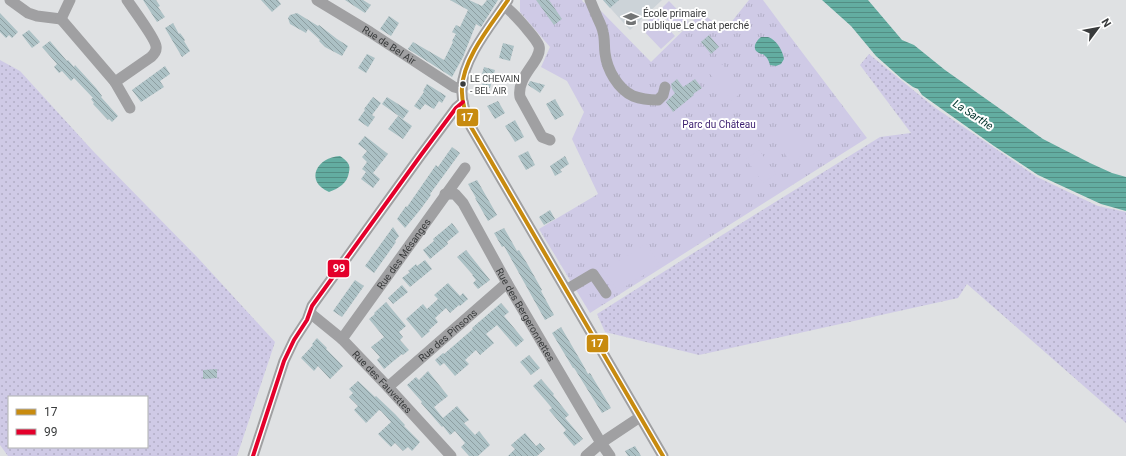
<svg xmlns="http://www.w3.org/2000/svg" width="1126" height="456" viewBox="0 0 1126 456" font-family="Roboto,sans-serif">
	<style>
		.built { fill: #ccd3d8 }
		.grass { fill: url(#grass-dots); fill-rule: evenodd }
		.park { fill: url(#park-tufts) }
		.garden { fill: #cfcae6 }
		.water { fill: url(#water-rules) }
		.building { fill: url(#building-back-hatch) }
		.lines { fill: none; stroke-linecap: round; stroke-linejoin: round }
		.minor { stroke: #a0a0a2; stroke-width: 11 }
		.bus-1-casing { stroke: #fff; stroke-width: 7 }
		.bus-2-casing { stroke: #fff; stroke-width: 7 }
		.bus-1 { stroke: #c88b0f; stroke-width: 4 }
		.bus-2 { stroke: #e4002b; stroke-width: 4 }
		.bus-dot { fill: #393b3c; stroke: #fff; stroke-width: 1.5 }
		.labels { text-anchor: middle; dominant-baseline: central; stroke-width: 4; stroke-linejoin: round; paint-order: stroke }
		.bus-label { font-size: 9px; fill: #393b3c; stroke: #fff; text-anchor: start }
		.poi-label { font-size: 10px; fill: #393b3c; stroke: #fff; text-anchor: start }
		.street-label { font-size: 10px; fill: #393b3c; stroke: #fff }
		.park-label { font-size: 10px; fill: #3f2372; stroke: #fff }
		.water-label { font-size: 11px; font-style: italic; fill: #04352d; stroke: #fff }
		.line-badge { stroke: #fff; stroke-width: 1.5 }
		.badge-label { font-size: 11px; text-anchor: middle; font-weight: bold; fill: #fff }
	</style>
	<defs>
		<pattern id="grass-dots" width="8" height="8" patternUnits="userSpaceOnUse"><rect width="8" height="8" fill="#cfcae6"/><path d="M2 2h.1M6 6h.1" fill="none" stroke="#b2aec6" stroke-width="1.8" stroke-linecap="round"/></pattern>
		<pattern id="park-tufts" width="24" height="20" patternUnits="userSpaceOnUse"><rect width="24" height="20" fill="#cfcae6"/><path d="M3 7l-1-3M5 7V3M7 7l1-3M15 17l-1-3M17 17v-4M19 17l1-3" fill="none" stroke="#b2aec6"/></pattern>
		<pattern id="water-rules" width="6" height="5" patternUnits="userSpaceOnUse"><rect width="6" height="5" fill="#63ada1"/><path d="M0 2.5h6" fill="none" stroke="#538e84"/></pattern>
		<pattern id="building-back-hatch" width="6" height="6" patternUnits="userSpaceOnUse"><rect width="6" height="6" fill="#acc1c5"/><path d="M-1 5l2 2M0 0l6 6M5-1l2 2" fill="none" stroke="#8d9ea1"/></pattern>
	</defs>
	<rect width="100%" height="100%" fill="#dfe1e3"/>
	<polygon class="built" points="603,0 662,0 630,30"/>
	<g class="grass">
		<polygon points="869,54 934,107 1037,177 1098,206 1126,212 1126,423 967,284 958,298 699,355 605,332 597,314 687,257 880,137 911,133 860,65"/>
		<path d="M0 60 20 71 93 151 198 258 275 342 237 456H8L0 445ZM9 397H147V447H9Z"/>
	</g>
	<polygon class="park" points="520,0 582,0 583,2 601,11 651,62 701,13 725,30 749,0 763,0 786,31 867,138 590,313 539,229 598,194 572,139 584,112 567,81 541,67 550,47 520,12"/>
	<g class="garden">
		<polygon points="669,1 689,22 679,32 659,11"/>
		<polygon points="655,14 675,36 661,49 641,28"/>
		<polygon points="722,64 744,90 732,101 710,74"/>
		<polygon points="789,128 807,152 791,163 774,138"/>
		<polygon points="759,150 776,174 763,183 746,159"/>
		<polygon points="646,244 660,265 618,291 604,270"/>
	</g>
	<g class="water">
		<polygon points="822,0 868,0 902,40 914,45 945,70 1043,139 1090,163 1112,173 1126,177 1126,211 1101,204 1038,175 994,146 922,95 918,89 913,87 902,79 876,56 851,26"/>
		<path d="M761 37C762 37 767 37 768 37 776 39 783 51 784 59L781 64 776 66 770 65C769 62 768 58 765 56 761 52 764 56 759 53 751 49 756 41 761 37Z"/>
		<path d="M340 156C347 161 351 164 349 172 347 184 339 188 329 192 304 181 317 157 340 156Z"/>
	</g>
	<g class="building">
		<polygon points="143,0 156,0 160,6 158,7 165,17 157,22"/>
		<polygon points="261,0 278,0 281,4 272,12"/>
		<polygon points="345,0 363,0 371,5 365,13"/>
		<polygon points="450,0 469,0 482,6 487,0 498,0 481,27 476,24 463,57 452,77 408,49 413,42 444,60 453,42 452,41 456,34 452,32 456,25 460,27 468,10"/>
		<polygon points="536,0 549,0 562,19 554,25"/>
		<polygon points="603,0 619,0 610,8"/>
		<polygon points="0,13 18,32 12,38 9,35 6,38 0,32"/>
		<polygon points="297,13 318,26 319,25 337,39 348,46 342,56 325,47 319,41 320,40 308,29 306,33 290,24 288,18 290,15"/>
		<polygon points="389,16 399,23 391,36 380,29"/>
		<polygon points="173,23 179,34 180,33 183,37 185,40 184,41 190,51 182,57 165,28"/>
		<polygon points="29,30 40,42 32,48 22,35"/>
		<polygon points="709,35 719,47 711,54 701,42"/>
		<polygon points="50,41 67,61 68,60 74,67 75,65 96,88 102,96 101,97 118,116 112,122 109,119 108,120 93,104 94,103 91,99 93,98 74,78 71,81 62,71 59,73 54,67 57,64 42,47"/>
		<polygon points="503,43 514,46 510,61 499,58"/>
		<polygon points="367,54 375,58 366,73 358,68"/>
		<polygon points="165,66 170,74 160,81 164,87 141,102 132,90"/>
		<polygon points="484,67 495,70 490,88 482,86 483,82 480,81"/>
		<polygon points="677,79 683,87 695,79 702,88 693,94 694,95 673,112 666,102 675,93 672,89 671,84"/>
		<polygon points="530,81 545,85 540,93 528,85"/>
		<polygon points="427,84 446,96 442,103 439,101 434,109 425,104 420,110 414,106 424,92 423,91"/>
		<polygon points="373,97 381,103 372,115 375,117 368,127 358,120 365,110 364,109"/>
		<polygon points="387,97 409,111 403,119 382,104"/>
		<polygon points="555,99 564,115 555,120 546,104"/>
		<polygon points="498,101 505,113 495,119 487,106"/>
		<polygon points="398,116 412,126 403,139 388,129"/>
		<polygon points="515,120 524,137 515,142 505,126"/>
		<polygon points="365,136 388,154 373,173 380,179 373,188 361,179 366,172 362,169 367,162 362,157 367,151 358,144"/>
		<polygon points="452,147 460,153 430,194 431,195 420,210 405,228 397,219 406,206 407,207 436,165 438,167"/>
		<polygon points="528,151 535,165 526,170 518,156"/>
		<polygon points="565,156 569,164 560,170 562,172 555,176 550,166"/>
		<polygon points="477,180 497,215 488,221 475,198 476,198 468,184"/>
		<polygon points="550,210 555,219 544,225 539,217"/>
		<polygon points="452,223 459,232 447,242 448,244 430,259 423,250 434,241 433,239"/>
		<polygon points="393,227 399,236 395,241 396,242 374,273 365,266"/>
		<polygon points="504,228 517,251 519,250 528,265 542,290 541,291 554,315 545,320 504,246 502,247 494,233"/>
		<polygon points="466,250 490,280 478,289 473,283 476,280 472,275 473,275 457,257"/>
		<polygon points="425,260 432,269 410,287 402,278 410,272 408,271 416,264 417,266"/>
		<polygon points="355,280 364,286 342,317 333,311"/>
		<polygon points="448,283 460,296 463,293 468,299 460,306 459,305 450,313 446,308 435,318 438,322 429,330 430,331 422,338 406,319 423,304 427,309 438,299 434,295"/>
		<polygon points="402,285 408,292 393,304 388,298"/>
		<polygon points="386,302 406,326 399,332 403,337 400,340 409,350 403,355 402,354 384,369 377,360 380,357 371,347 384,337 369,319 375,314 374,313"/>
		<polygon points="501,303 509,312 504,316 524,340 516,347 497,325 486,334 494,343 480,355 476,350 465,360 469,364 455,376 444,363 440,366 435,360 443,353 444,354 473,329 472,328"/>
		<polygon points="561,327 582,363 588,374 590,373 611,408 602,413 576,371 574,368 573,368 552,333"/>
		<polygon points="317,338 327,348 326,349 343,366 330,379 318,366 314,371 301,358 313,345 312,344"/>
		<polygon points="529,355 540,368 531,375 520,362"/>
		<polygon points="217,369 217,378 203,379 203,370"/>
		<polygon points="428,371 448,396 434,407 443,418 457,406 469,420 464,423 475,435 479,431 490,445 478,456 469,456 461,447 465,443 455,431 450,435 443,426 442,427 421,403 422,402 407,385 416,377 419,380"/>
		<polygon points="541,379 554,394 553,395 569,415 565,418 583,439 574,446 563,433 566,430 549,410 552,408 533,386"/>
		<polygon points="358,381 375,397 376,396 395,414 405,425 404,426 420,442 412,451 408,447 403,451 395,443 391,447 378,434 391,422 381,411 379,410 366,423 354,410 358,406 349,397 353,393 349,389"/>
		<polygon points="525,433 536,446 540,443 545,449 537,456 508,456 515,449 511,445"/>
		<polygon points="635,446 641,456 628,456 625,451"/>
	</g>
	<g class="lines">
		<g class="minor">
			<polyline points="10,0 28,13 37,16 61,19"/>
			<path id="s1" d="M317 0 370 32 454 87 462 89"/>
			<path d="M508 0C492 24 463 58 462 88 461 101 466 114 471 127L663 456"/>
			<path d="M590 0C592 5 594 10 596 14 598 20 602 26 603 32 605 39 604 46 605 53 607 70 618 89 633 96 641 99 649 100 658 100L663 95 665 87"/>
			<path d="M504 6C513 12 519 20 526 28 530 33 536 39 539 46 543 60 516 76 520 97L542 137 550 140"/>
			<path d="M61 19 115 82 151 57C154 54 157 51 156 46 155 38 133 9 127 0"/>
			<polyline points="61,19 70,0"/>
			<polyline points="115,82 130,108"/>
			<path id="s2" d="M445 194H455L463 203 507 283 601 443 610 456"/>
			<polyline points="566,290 593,274 606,293"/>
			<path id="s3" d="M310 313 342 339 388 387 451 456"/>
			<path id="s4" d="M342 339 465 168"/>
			<path id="s5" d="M388 387 507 283"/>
			<polyline points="253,456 284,361 294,340 307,320 312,306 421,155 456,108 463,102"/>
			<polyline points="586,456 601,443 640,417"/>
		</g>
		<defs>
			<path id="bus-1" d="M508 0C492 24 463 58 462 88 461 101 466 114 471 127L663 456"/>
			<polyline id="bus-2" points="253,456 284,361 294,340 307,320 312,306 421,155 456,108 463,102"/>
		</defs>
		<use href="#bus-1" class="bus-1-casing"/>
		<use href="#bus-2" class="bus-2-casing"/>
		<use href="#bus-1" class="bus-1"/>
		<use href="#bus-2" class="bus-2"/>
	</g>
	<defs>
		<symbol id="school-bare" viewBox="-9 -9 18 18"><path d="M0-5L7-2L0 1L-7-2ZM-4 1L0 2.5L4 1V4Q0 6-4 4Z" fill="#737576" stroke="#fff" stroke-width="2.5" paint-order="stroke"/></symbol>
	</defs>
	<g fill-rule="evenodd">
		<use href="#school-bare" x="620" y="8" width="22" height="22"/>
	</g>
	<circle class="bus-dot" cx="463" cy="84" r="3.5"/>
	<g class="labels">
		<g class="bus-label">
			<text x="470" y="79">LE CHEVAIN<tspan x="470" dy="12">- BEL AIR</tspan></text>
		</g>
		<g class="poi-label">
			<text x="643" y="13">École primaire<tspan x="643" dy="12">publique Le chat perché</tspan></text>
		</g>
		<g class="street-label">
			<text stroke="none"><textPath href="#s1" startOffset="85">Rue de Bel Air</textPath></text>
			<text stroke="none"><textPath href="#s4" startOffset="105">Rue des Mésanges</textPath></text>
			<text stroke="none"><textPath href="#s2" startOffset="150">Rue des Bergeronnettes</textPath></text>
			<text stroke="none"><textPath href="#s5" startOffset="79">Rue des Pinsons</textPath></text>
			<text stroke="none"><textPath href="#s3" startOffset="100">Rue des Fauvettes</textPath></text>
		</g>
		<g class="park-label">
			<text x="719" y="124">Parc du Château</text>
		</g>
		<g class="water-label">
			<text transform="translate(973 115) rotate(33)">La Sarthe</text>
		</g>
	</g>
	<g class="line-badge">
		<rect x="456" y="108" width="23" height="19" rx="4" fill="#c88b0f"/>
		<rect x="327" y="259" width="23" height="19" rx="4" fill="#e4002b"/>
		<rect x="586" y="334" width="23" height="19" rx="4" fill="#c88b0f"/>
	</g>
	<g class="badge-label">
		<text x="467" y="121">17</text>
		<text x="339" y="272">99</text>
		<text x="597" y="347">17</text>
	</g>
	<rect x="8" y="396" width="140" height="52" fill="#ffffff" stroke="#b0b1b1"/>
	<rect x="16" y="409" width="20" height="6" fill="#c88b0f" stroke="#b0b1b1"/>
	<text x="44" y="416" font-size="12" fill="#393b3c">17</text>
	<rect x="16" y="429" width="20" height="6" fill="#e4002b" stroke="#b0b1b1"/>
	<text x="44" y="436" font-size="12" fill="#393b3c">99</text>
	<g transform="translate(1098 28) rotate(58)" stroke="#ffffff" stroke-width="3" paint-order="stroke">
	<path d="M0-3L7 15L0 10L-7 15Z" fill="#393b3c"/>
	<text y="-6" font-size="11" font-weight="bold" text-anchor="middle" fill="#393b3c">N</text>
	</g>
</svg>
